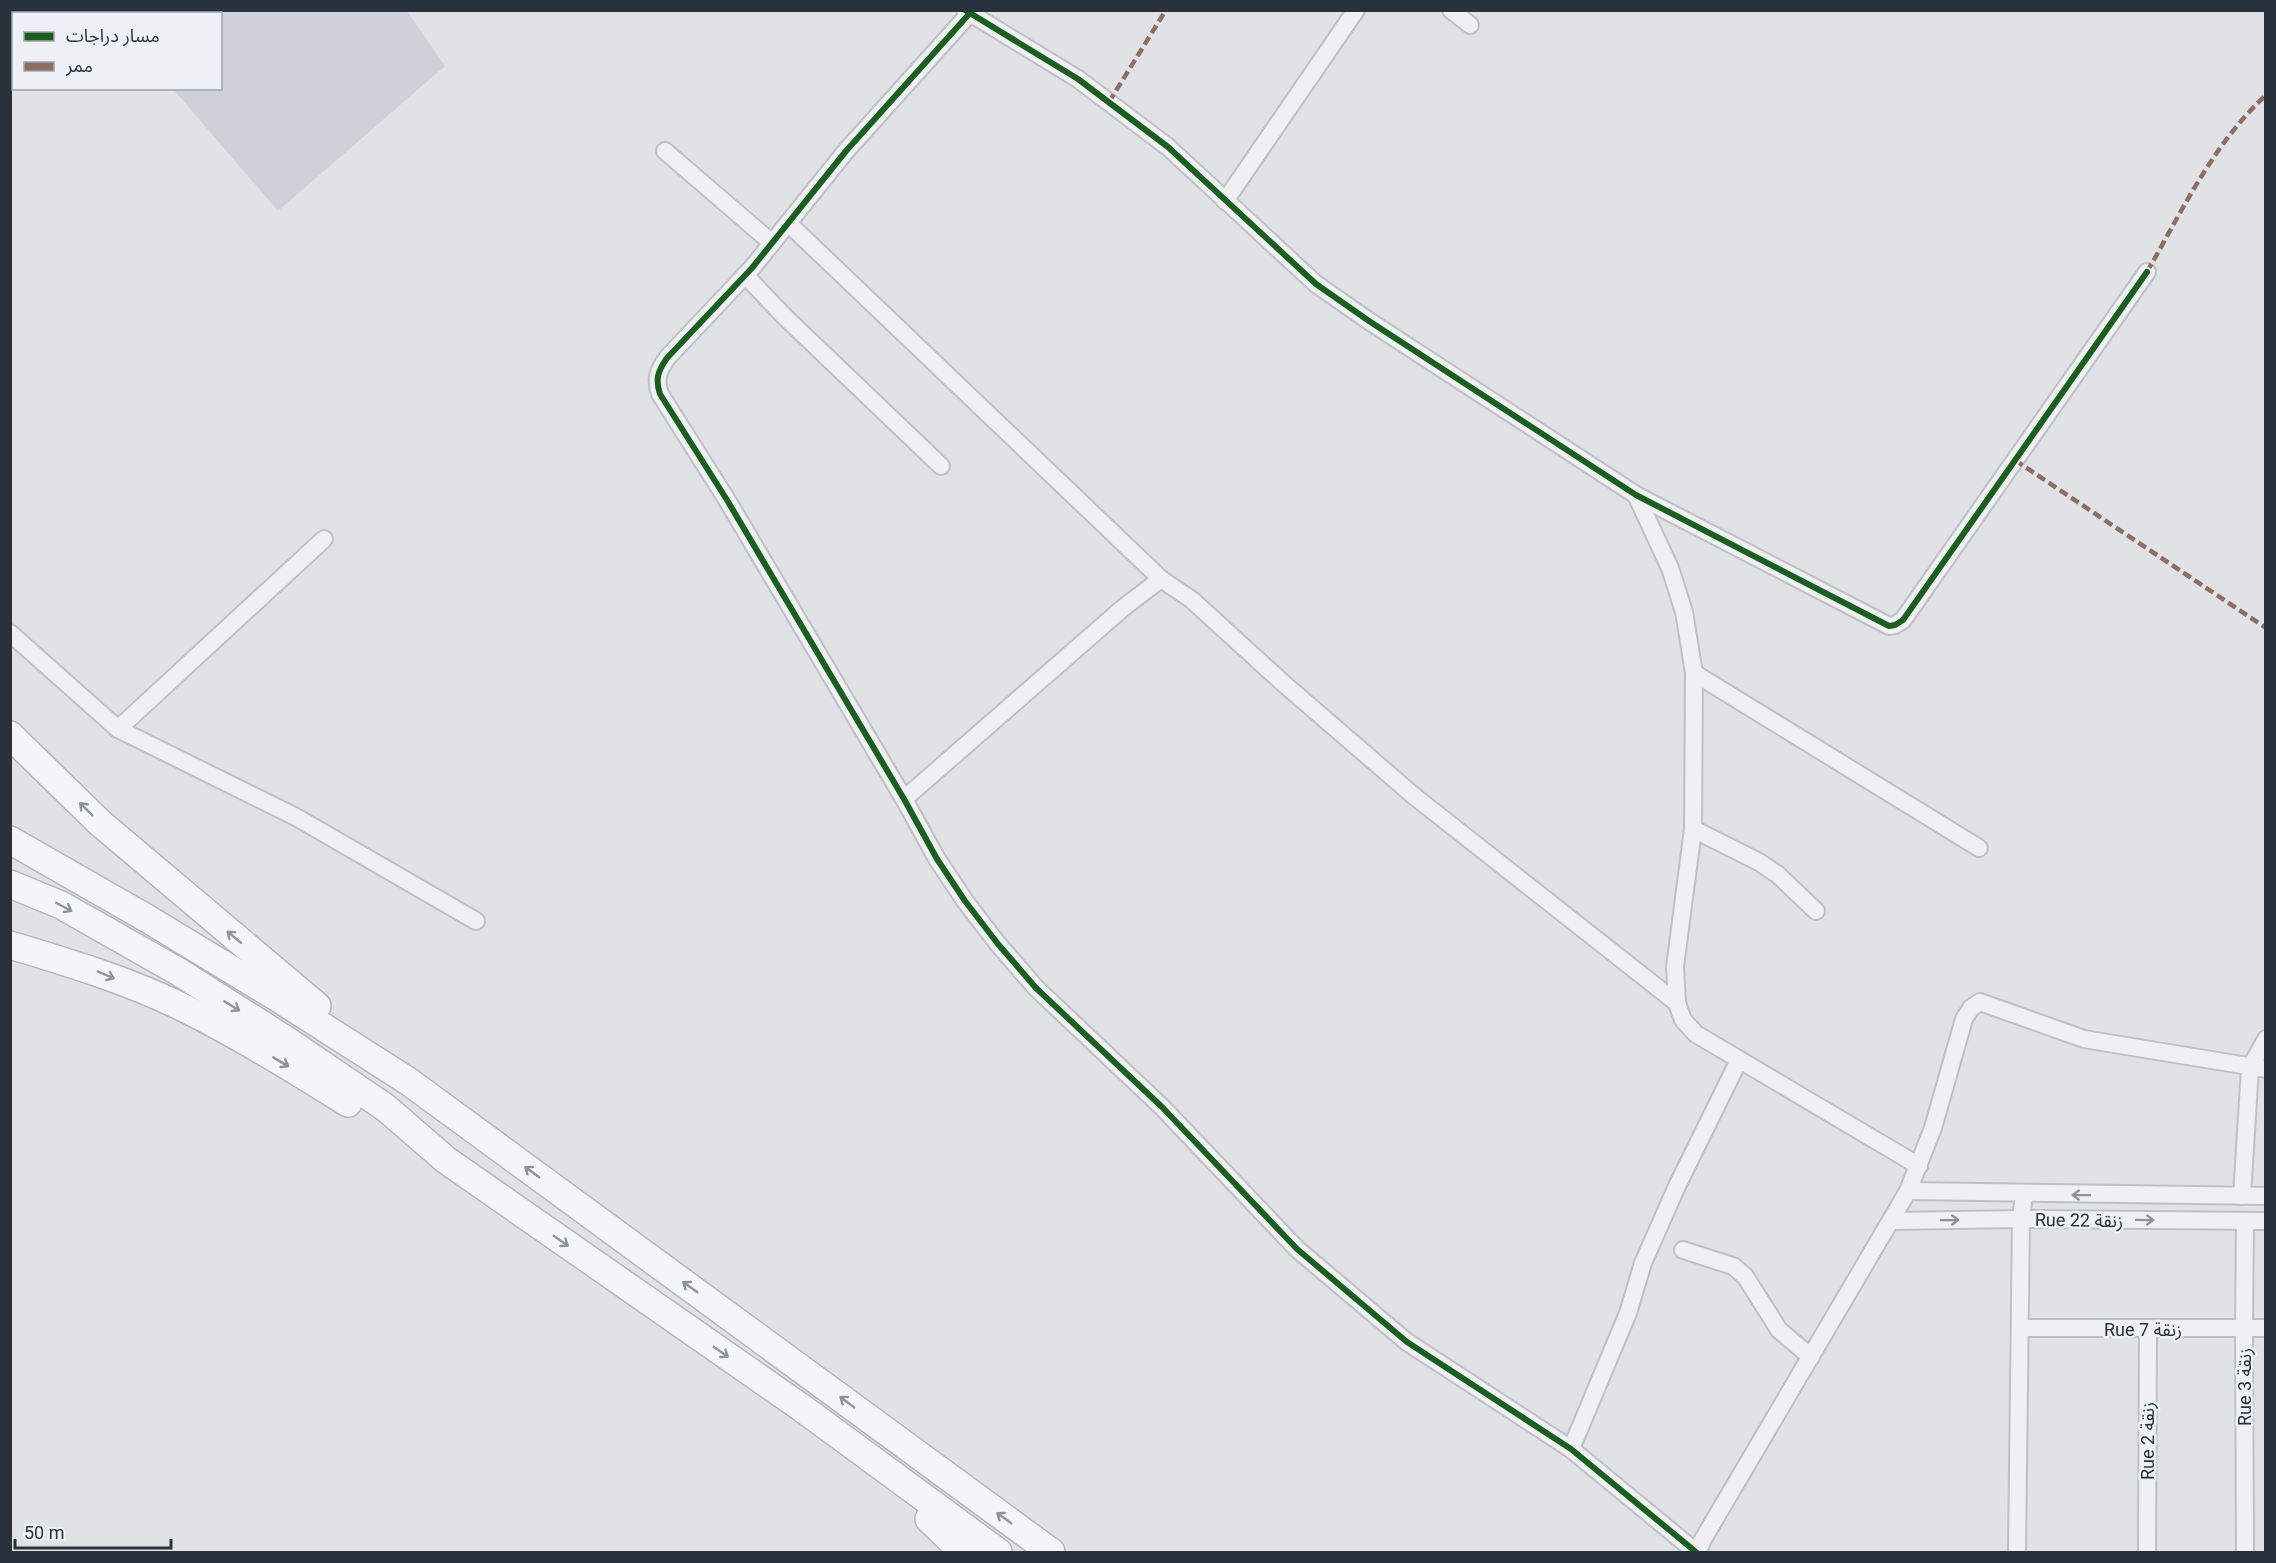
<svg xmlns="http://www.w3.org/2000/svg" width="2276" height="1563" viewBox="0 0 2276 1563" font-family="Roboto,'Noto Sans Arabic',sans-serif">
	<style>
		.built { fill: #ced2d8 }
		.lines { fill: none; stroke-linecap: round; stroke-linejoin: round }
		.minor-casing { stroke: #bec0c3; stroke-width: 20 }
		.trunk-casing { stroke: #b2b5ba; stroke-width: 30 }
		.minor { stroke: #f0f0f2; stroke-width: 16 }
		.trunk { stroke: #f4f5f6; stroke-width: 27 }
		.quiet { stroke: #8d6e63; stroke-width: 4.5; stroke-dasharray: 9 4.5; stroke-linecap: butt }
		.cycleway-casing { stroke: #edf1f5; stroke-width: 10 }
		.cycleway { stroke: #1b5e20; stroke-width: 6 }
		.oneway { stroke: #8e949a }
		.oneway2 { stroke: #8c9198 }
		.labels { text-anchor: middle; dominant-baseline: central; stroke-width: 5; stroke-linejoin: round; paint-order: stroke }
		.street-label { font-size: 18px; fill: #28323d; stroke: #edf1f5 }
	</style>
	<rect width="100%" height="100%" fill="#e0e2e5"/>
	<polygon class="built" points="107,11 407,11 445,66 278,211 173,89 220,88 220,14 109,14"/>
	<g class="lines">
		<defs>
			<g id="minor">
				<polyline points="965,10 1078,79 1168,147 1316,284 1369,321 1636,495 1889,626 1895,625 1903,620 2147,272"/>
				<polyline points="1451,10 1470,25"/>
				<path d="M970 13 846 151 752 268 667 358C658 371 655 379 660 394L727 500 904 799 937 859 965 901 998 944 1036 988 1162 1107 1297 1249 1407 1342 1571 1449 1696 1552"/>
				<polyline points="665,151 772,243"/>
				<polyline points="1225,201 1356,10"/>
				<polyline points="788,223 1161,579"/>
				<polyline points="745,275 785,317 941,466"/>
				<polyline points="1636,495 1670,568 1684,612 1694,673 1693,829 1675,967 1677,1003 1683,1020 1696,1034 1919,1166"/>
				<polyline points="10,633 118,729 296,817 476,921"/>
				<polyline points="1694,673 1979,848"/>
				<polyline points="118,729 324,539"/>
				<polyline points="904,799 1123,608 1161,579 1192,600 1283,683 1414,796 1677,1003"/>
				<polyline points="1693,829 1759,862 1777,874 1816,911"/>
				<polyline points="1908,1191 2266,1196"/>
				<polyline points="2242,1196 2250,1068 2266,1039"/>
				<polyline points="1892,1221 2021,1219 2266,1221"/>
				<polyline points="2245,1221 2244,1328 2245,1552"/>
				<polyline points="1683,1250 1733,1266 1745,1276 1779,1330 1811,1357"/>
				<polyline points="2020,1328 2266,1328"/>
				<polyline points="1571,1449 1628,1313 1643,1263 1677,1186 1739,1060"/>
				<polyline points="1698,1552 1702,1541 1908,1191 1933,1128 1964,1019 1971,1008 1980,1002 2084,1039 2266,1069"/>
				<polyline points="2017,1552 2021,1219 2024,1194"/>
				<polyline points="2147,1552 2148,1329"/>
			</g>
			<g id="trunk">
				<polyline points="10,735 99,822 317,1006"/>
				<polyline points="10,840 148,919 278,998 408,1081 1051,1552"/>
				<polyline points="10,884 61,905 179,972 283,1038 386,1108 446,1160 802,1408 998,1552"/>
				<path d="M10 945C70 963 130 981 186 1009 242 1037 295 1070 348 1103"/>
				<polyline points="929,1519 963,1552"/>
			</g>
		</defs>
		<use href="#minor" class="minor-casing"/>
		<use href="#trunk" class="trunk-casing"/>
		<use href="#minor" class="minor"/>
		<use href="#trunk" class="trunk"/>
		<g class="quiet">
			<polyline points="1109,102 1166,10"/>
			<path d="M2147 272C2182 211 2213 144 2266 95"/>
			<polyline points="2015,460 2266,628"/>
		</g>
		<defs>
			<g id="cycleway">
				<polyline points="965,10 1078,79 1168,147 1316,284 1369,321 1636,495 1889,626 1895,625 1903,620 2147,272"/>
				<path d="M970 13 846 151 752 268 667 358C658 371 655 379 660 394L727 500 904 799 937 859 965 901 998 944 1036 988 1162 1107 1297 1249 1407 1342 1571 1449 1696 1552"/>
			</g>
		</defs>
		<use href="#cycleway" class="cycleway-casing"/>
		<use href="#cycleway" class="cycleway"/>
	</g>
	<defs><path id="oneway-shaft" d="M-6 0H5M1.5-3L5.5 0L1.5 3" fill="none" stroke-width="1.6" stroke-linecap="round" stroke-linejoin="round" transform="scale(1.5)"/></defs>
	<g class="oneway">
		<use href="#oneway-shaft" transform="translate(86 809) rotate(-135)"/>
		<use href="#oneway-shaft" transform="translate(64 907) rotate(28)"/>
		<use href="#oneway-shaft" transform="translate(234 937) rotate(-140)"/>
		<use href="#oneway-shaft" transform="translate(106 975) rotate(23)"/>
		<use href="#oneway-shaft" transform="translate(232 1006) rotate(32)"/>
		<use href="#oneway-shaft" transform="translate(281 1062) rotate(31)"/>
		<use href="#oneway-shaft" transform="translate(532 1172) rotate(-144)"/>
		<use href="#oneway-shaft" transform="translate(561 1241) rotate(35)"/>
		<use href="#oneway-shaft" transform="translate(690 1287) rotate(-144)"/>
		<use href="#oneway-shaft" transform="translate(721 1352) rotate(35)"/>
		<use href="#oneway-shaft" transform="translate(847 1402) rotate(-143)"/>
		<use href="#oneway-shaft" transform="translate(1004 1518) rotate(-144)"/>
	</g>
	<g class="oneway2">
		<use href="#oneway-shaft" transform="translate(2081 1195) rotate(-179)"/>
		<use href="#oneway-shaft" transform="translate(1950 1220) rotate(-1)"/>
		<use href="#oneway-shaft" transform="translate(2145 1220) rotate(1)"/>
	</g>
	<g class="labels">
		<g class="street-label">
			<text transform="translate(2079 1220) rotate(1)">Rue 22 زنقة</text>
			<text x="2143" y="1329">Rue 7 زنقة</text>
			<text transform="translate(2244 1387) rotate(-90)">Rue 3 زنقة</text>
			<text transform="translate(2147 1441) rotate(-90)">Rue 2 زنقة</text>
		</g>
	</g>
	<rect width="2276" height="1563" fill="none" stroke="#28323d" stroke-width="24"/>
	<rect x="12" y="12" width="210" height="78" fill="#edf1f5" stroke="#9ea5ab" stroke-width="1.5"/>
	<rect x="24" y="32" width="30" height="9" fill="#1b5e20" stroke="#9ea5ab" stroke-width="1.5"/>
	<text x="66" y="42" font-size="18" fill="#28323d">مسار دراجات</text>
	<rect x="24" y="62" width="30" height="9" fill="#8d6e63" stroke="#9ea5ab" stroke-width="1.5"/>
	<text x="66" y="72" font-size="18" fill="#28323d">ممر</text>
	<path d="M15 1539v9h156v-9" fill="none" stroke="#28323d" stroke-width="3"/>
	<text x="24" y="1539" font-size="18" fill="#28323d" stroke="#edf1f5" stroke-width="4.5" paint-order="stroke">50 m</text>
</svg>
